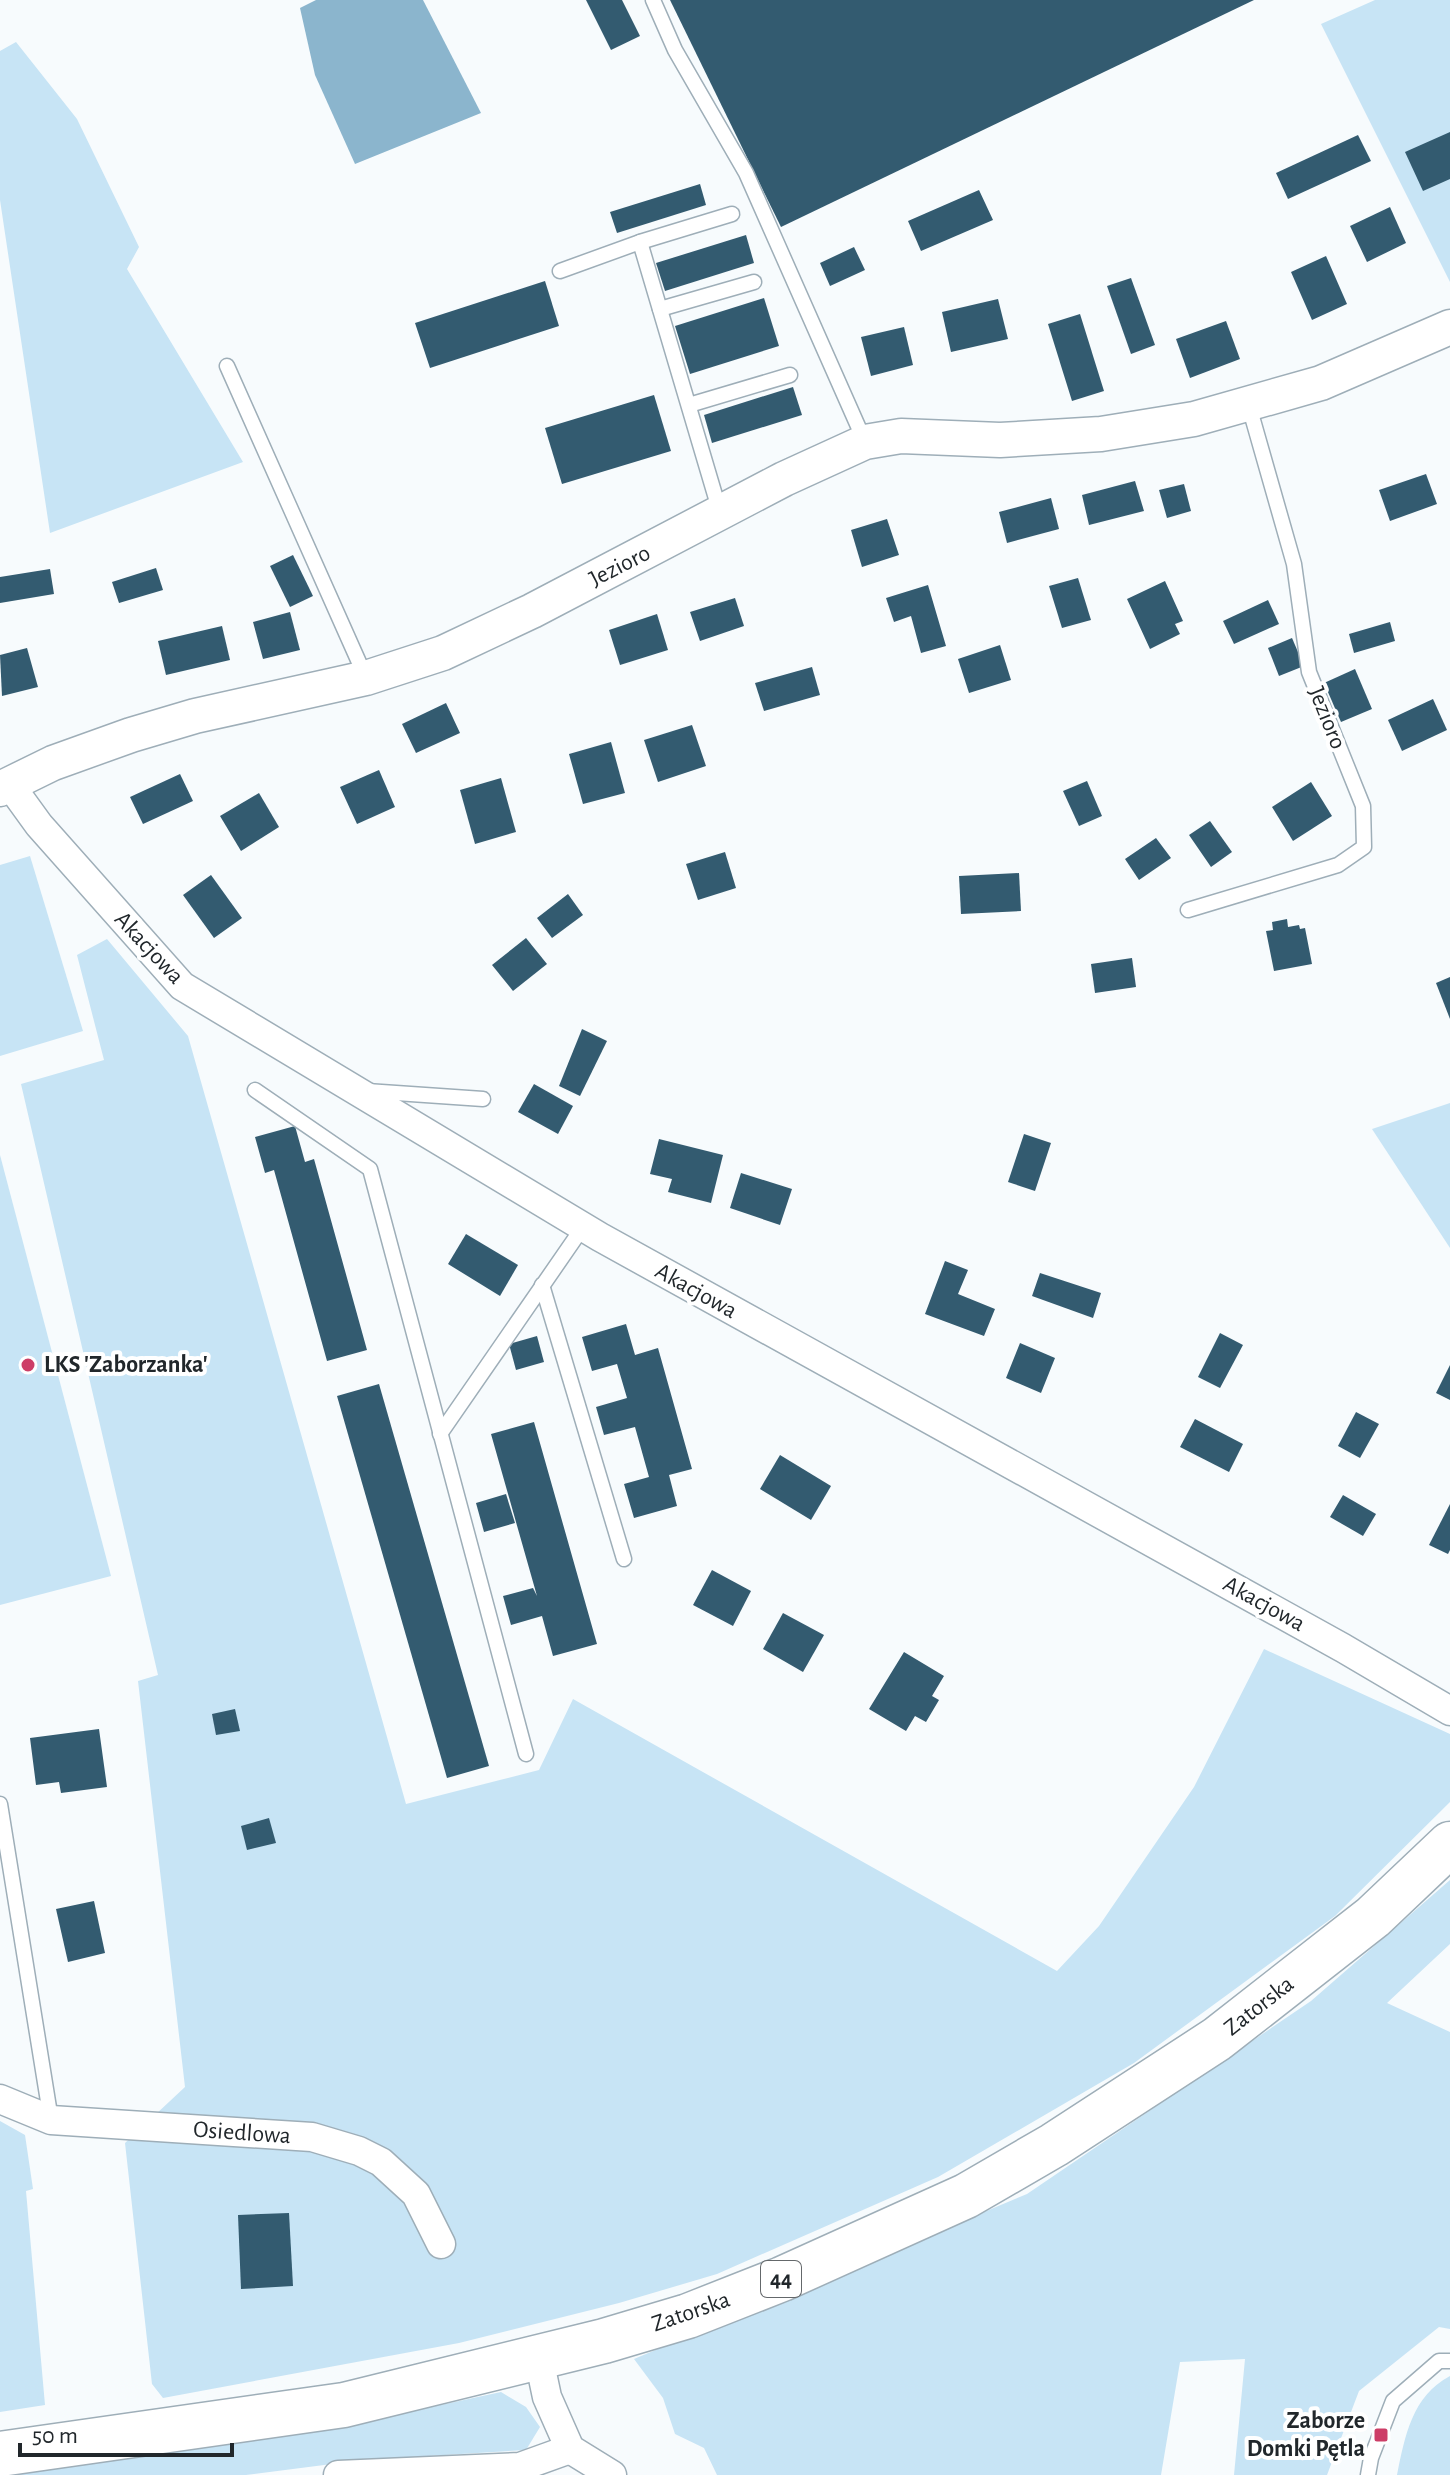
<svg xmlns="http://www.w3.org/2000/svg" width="1450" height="2475" viewBox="0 0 1450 2475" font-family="'Alegreya Sans',sans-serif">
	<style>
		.green { fill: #c7e4f5 }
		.water { fill: #8bb5cd }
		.building { fill: #335b70 }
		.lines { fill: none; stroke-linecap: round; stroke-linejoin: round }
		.service-casing { stroke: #9eaeb8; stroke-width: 17 }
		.minor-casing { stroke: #9eaeb8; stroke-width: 31 }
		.tertiary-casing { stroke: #9eaeb8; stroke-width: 37 }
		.primary-casing { stroke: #9eaeb8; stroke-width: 47 }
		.service { stroke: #fff; stroke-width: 14 }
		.minor { stroke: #fff; stroke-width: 28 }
		.tertiary { stroke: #fff; stroke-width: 34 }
		.primary { stroke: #fff; stroke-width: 44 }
		.poi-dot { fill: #cd3e67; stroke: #fff; stroke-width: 3 }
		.labels { text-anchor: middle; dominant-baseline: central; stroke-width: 8; stroke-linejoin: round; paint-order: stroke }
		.shield { fill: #fff; stroke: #64686b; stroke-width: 2 }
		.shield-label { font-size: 22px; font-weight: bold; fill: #21272b }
		.street-label { font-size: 24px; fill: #21272b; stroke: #fff }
		.poi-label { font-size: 24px; font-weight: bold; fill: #21272b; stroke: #fff; text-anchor: start }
	</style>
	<rect width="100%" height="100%" fill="#f7fbfd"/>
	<g class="green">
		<polygon points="1375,0 1450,0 1450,282 1321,24"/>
		<polygon points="16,42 77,119 139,247 127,269 243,462 50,533 0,200 0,51"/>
		<polygon points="30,856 83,1031 0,1056 0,865"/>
		<polygon points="107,939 188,1036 406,1804 539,1770 573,1699 1057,1971 1099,1926 1194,1787 1264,1649 1450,1734 1450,1802 1335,1916 1134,2063 938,2177 717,2274 619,2303 459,2343 163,2398 152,2384 125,2143 185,2087 138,1681 158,1675 21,1084 104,1060 77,955"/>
		<polygon points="1450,1103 1450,1248 1372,1129"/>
		<polygon points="0,1155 111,1576 0,1605"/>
		<polygon points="1450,1880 1450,1944 1387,2003 1450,2032 1450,2329 1439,2327 1359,2391 1327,2475 1234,2475 1245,2359 1180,2362 1161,2475 717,2475 704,2448 675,2434 663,2398 634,2359 1027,2194 1311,2001"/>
		<polygon points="0,2121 25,2135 33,2189 26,2191 45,2405 0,2412"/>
		<path d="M1450 2376V2475H1397C1405 2436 1412 2396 1450 2376Z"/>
		<polygon points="501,2392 526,2407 540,2427 526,2450 363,2460 246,2475 4,2475 334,2428"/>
	</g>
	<polygon class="water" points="316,0 423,0 481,113 355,164 315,75 300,8"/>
	<g class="building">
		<polygon points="586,0 622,0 640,36 611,50"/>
		<polygon points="670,0 1254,0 781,227"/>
		<polygon points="1450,132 1450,179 1423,191 1405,152"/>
		<polygon points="1358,135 1371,161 1288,199 1276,173"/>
		<polygon points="700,184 706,205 617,233 610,212"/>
		<polygon points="979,190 993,220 921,251 908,221"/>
		<polygon points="1390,207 1406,243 1367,262 1350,226"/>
		<polygon points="746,235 754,263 665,291 656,263"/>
		<polygon points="854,247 865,270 830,286 820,263"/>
		<polygon points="1326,256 1347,304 1312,320 1291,272"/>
		<polygon points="1131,278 1155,345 1131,354 1107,286"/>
		<polygon points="545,281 559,326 430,368 415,323"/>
		<polygon points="764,298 779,346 690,374 675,326"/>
		<polygon points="998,299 1008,339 951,352 942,312"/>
		<polygon points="1080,314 1104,391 1072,401 1048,324"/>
		<polygon points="1226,321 1240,359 1190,378 1176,339"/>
		<polygon points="904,327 913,365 871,376 861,337"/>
		<polygon points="793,387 802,415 712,443 704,415"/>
		<polygon points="654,395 671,451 562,484 545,428"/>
		<polygon points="1426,474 1437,504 1390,521 1379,490"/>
		<polygon points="1135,481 1144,511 1089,525 1082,495"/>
		<polygon points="1184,484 1191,511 1167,518 1159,490"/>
		<polygon points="1051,498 1059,529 1007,543 999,512"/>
		<polygon points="887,519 899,555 862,567 851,530"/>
		<polygon points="293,555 313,596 290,607 270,566"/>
		<polygon points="156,568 163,590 119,603 112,582"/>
		<polygon points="50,569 54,594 0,603 0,577"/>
		<polygon points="1078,578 1091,620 1062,628 1049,586"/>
		<polygon points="1165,581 1183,621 1175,624 1180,634 1150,649 1127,599"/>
		<polygon points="928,585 946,646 921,653 911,616 894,622 886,598"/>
		<polygon points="735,598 744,626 700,641 690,612"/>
		<polygon points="1268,600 1279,624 1234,644 1223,621"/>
		<polygon points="290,612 300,650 263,659 253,622"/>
		<polygon points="657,614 668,650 620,665 609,630"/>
		<polygon points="1390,622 1395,641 1354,653 1349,634"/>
		<polygon points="222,626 230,660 166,675 158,641"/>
		<polygon points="1292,638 1304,666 1279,676 1268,648"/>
		<polygon points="1000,645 1011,680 969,693 958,659"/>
		<polygon points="27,648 38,687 2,696 0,655"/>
		<polygon points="812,667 820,695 764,711 755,683"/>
		<polygon points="1355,669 1372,709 1341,722 1324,683"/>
		<polygon points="1433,699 1447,730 1402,751 1388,720"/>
		<polygon points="446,703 460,733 416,753 402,724"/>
		<polygon points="692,725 706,766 658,782 644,740"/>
		<polygon points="611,742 625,793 583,804 569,754"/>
		<polygon points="379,770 395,807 357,824 340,787"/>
		<polygon points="180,774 193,801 143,824 130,797"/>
		<polygon points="501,778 516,832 475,844 460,790"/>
		<polygon points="1087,781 1102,816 1079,826 1063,791"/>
		<polygon points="1311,782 1332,816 1293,841 1272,807"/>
		<polygon points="259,793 279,827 241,851 220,816"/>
		<polygon points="1210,821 1232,852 1211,867 1189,835"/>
		<polygon points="1156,838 1171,858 1139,880 1125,859"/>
		<polygon points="725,852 736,888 698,900 686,864"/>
		<polygon points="1019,873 1021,911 961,914 959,876"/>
		<polygon points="211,875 242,918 214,938 183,895"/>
		<polygon points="568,894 583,915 552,938 537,918"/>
		<polygon points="1287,919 1288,927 1299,925 1300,929 1305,928 1312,964 1274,971 1266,931 1273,930 1272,922"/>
		<polygon points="526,938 547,964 513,991 492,965"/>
		<polygon points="1132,958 1136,987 1095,993 1091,964"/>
		<polygon points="1450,977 1450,1019 1436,983"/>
		<polygon points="582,1029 607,1041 580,1096 559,1086"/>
		<polygon points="534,1084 573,1106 558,1134 518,1112"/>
		<polygon points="295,1126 305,1162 314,1159 367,1350 327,1361 274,1170 265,1173 255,1137"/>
		<polygon points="1024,1134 1051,1143 1035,1191 1008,1182"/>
		<polygon points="659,1139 723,1155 711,1203 668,1192 672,1179 650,1174"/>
		<polygon points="741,1173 792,1189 780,1225 730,1208"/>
		<polygon points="466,1234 518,1265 500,1296 448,1264"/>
		<polygon points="945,1261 968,1270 958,1294 995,1309 984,1336 925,1314"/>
		<polygon points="1040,1273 1101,1293 1093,1318 1032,1296"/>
		<polygon points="626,1324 635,1355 658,1348 692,1469 669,1475 677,1506 634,1518 624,1484 649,1477 635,1427 604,1435 596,1407 627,1398 617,1364 592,1371 582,1337"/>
		<polygon points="1220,1333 1243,1345 1220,1388 1198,1377"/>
		<polygon points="537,1336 544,1362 516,1370 509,1344"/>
		<polygon points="1020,1343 1055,1358 1041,1393 1006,1378"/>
		<polygon points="1450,1365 1450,1400 1436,1393"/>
		<polygon points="379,1384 489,1766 447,1778 337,1396"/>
		<polygon points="1356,1412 1379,1424 1360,1458 1338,1446"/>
		<polygon points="1195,1419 1243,1444 1229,1472 1180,1447"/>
		<polygon points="534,1422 597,1644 553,1656 542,1616 511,1625 503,1596 533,1588 537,1596 491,1434"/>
		<polygon points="780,1455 831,1486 811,1520 760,1489"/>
		<polygon points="506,1494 515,1523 484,1532 476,1503"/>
		<polygon points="1343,1495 1376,1514 1363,1536 1330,1517"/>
		<polygon points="1450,1504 1450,1550 1448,1554 1429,1545"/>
		<polygon points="712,1570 751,1591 733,1626 693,1605"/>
		<polygon points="783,1613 824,1635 803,1672 763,1649"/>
		<polygon points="904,1652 944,1676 932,1696 939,1700 926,1722 915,1716 906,1731 869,1709"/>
		<polygon points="235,1709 240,1731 216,1735 212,1714"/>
		<polygon points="99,1729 107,1787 61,1793 59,1782 36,1785 30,1738"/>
		<polygon points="269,1818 276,1843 247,1850 241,1826"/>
		<polygon points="94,1901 105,1953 68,1962 56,1909"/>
		<polygon points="289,2213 293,2286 241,2289 238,2215"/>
	</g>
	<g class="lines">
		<defs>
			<g id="service">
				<polyline points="653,0 675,50 746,173 865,442"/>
				<polyline points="640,242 732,214"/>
				<polyline points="560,271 640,242 720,512"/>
				<polyline points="660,309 754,282"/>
				<polyline points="227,366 366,678"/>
				<polyline points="689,405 790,375"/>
				<polyline points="1188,910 1338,865 1364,847 1363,806 1309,672 1294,564 1249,406"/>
				<polyline points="255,1090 370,1169 526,1754"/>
				<polyline points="367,1091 483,1099"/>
				<polyline points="542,1285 624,1559"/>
				<polyline points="440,1434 583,1227"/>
				<polyline points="0,1804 51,2120"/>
				<polyline points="1368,2475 1371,2458 1393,2401 1439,2361 1450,2361"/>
			</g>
			<g id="minor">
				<polyline points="10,785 39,825 182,986 600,1237 1343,1648 1450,1711"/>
				<polyline points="0,2099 51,2120 312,2137 359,2151 381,2162 416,2194 441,2244"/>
				<polyline points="539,2359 547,2397 570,2449 612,2475"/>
				<polyline points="338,2475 520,2467 570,2449"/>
			</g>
			<polyline id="tertiary" points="0,789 53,763 131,735 195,716 366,678 443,653 532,611 784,479 865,442 901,436 1000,440 1101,434 1194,419 1321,383 1450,327"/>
			<polyline id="primary" points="0,2454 344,2405 604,2341 688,2316 782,2279 966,2196 1054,2145 1217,2039 1373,1917 1450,1844"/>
		</defs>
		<use href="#service" class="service-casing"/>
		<use href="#minor" class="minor-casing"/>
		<use href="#tertiary" class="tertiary-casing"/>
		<use href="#primary" class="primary-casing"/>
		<use href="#service" class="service"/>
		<use href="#minor" class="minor"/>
		<use href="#tertiary" class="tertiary"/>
		<use href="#primary" class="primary"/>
	</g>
	<g class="poi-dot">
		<circle cx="28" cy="1365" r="8"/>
		<rect x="1373" y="2427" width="16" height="16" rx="4"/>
	</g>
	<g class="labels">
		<rect class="shield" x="761" y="2261" width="40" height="36" rx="6"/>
		<g class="shield-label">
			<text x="781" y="2279">44</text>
		</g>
		<g class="street-label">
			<text transform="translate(620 566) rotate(-27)">Jezioro</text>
			<text transform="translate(1327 718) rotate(68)">Jezioro</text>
			<text transform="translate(149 948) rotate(47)">Akacjowa</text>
			<text transform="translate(696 1291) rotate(29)">Akacjowa</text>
			<text transform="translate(1264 1604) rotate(29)">Akacjowa</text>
			<text transform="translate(1259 2006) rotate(-38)">Zatorska</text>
			<text transform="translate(242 2133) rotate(4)">Osiedlowa</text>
			<text transform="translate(691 2312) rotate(-19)">Zatorska</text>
		</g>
		<g class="poi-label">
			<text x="44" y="1365">LKS 'Zaborzanka'</text>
			<text x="1365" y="2421" text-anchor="end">Zaborze<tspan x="1365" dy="28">Domki Pętla</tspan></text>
		</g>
	</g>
	<path d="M20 2443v12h212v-12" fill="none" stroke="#21272b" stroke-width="4"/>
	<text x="32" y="2443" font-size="24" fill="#21272b" stroke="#ffffff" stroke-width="6" paint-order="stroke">50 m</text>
</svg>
